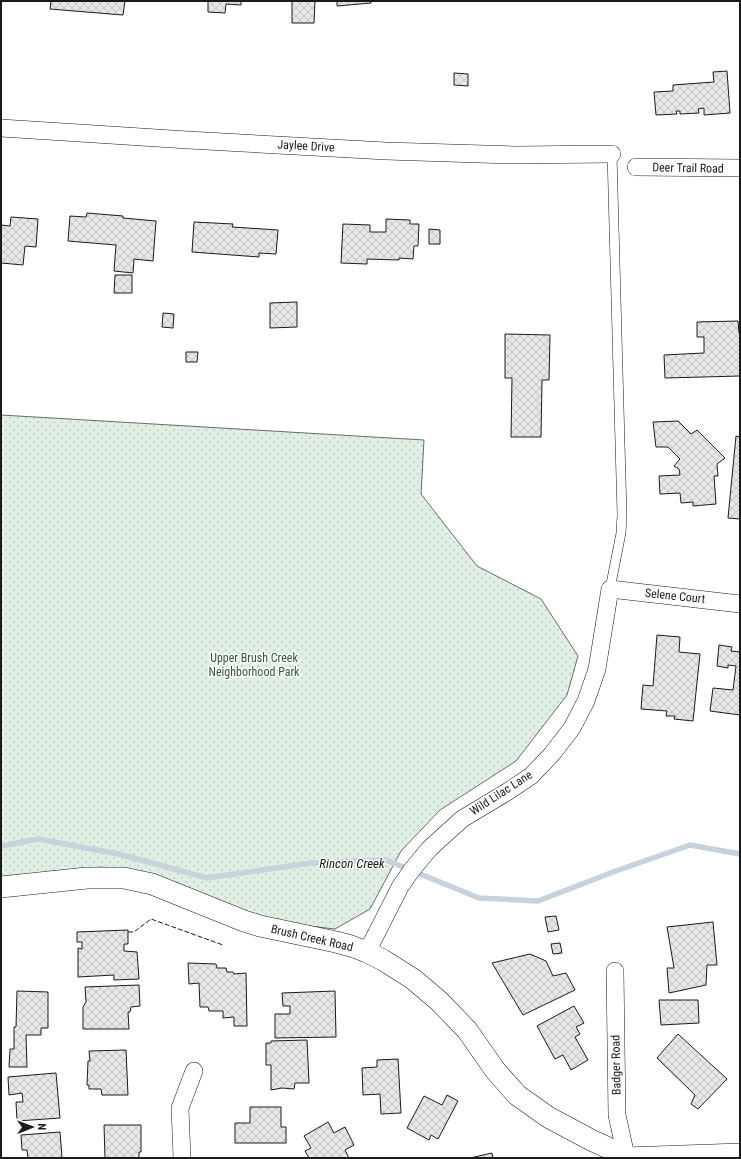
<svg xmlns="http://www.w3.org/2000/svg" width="741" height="1159" viewBox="0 0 741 1159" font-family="'Roboto Condensed',sans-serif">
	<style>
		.park { fill: url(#park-dots); stroke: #6a6a6a }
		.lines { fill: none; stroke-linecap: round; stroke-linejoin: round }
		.stream { stroke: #c6d2dc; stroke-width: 5.5 }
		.building { fill: url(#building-cross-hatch); stroke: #1a1a1a }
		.service-casing { stroke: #1a1a1a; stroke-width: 10 }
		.minor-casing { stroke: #1a1a1a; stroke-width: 18 }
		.tertiary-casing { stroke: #1a1a1a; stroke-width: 22 }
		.service { stroke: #fff; stroke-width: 9 }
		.minor { stroke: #fff; stroke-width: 17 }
		.tertiary { stroke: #fff; stroke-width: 21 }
		.fence { stroke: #1a1a1a; stroke-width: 1; stroke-dasharray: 5 2; stroke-linecap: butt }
		.labels { text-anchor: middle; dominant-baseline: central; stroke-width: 3; stroke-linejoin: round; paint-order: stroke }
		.street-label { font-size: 12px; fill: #1a1a1a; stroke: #fff }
		.park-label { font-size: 12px; fill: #2b5a34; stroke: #fff }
		.water-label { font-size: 13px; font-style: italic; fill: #1a1a1a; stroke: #fff }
	</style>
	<defs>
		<pattern id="park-dots" width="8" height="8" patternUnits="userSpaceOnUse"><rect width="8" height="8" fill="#e0efe3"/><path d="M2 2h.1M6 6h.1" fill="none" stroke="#c0ccc2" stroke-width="1.8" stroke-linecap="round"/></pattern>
		<pattern id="building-cross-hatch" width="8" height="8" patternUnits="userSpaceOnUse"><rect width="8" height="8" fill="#e6e6e6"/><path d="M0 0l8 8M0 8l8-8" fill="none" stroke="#c5c5c5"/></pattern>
	</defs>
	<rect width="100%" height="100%" fill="#fff"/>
	<polygon class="park" points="1,415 424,440 421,494 477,566 541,599 578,656 567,695 516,761 440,810 401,851 370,909 335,929 256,920 168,883 102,867 1,878"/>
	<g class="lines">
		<polyline class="stream" points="1,846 38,839 119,854 207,878 311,863 386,860 479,898 538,901 613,872 690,845 740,854"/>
	</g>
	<g class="building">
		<polygon points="51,1 125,1 123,15 50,9"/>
		<polygon points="208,1 241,1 241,5 226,4 225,13 208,12"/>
		<polygon points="292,1 315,1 314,23 292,23"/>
		<polygon points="337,1 371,1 371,3 337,6"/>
		<polygon points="727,71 730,113 704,115 704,108 698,109 699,113 680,114 680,111 676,111 677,114 656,115 654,92 673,91 673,85 714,82 713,72"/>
		<polygon points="454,73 468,74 468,86 454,85"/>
		<polygon points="87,213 123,216 123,218 156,221 153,261 134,259 133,273 114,271 116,245 68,241 70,216 86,217"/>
		<polygon points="11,217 38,219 36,247 25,246 23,265 1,263 1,225 10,226"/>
		<polygon points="386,219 410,220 410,224 419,224 418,246 414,246 413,259 399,258 399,260 367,259 367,264 341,263 343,224 370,225 370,232 386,232"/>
		<polygon points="194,222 233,224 232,227 278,230 276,254 259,253 259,257 192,252"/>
		<polygon points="429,229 440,230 440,244 429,244"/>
		<polygon points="115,275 132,275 132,293 114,293"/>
		<polygon points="297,302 297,327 270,328 270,303"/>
		<polygon points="163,313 174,314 173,328 162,327"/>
		<polygon points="738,321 739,333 740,333 740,376 665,378 664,355 704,353 704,337 697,337 697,322"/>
		<polygon points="505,334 550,335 549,380 542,380 541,437 511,437 512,378 505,378"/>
		<polygon points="186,352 198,352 197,362 186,362"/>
		<polygon points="678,421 691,434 697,430 725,458 717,464 718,476 714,476 716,504 693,506 693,502 681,503 680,493 660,494 659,476 680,475 679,469 674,466 680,459 668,447 656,447 653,422"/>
		<polygon points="736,436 740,437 740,519 728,518"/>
		<polygon points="657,635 680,637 679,652 700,654 693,721 674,719 675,716 666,716 667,711 641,709 643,685 653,686"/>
		<polygon points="719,645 732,647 731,651 739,652 740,647 740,715 710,711 713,688 733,690 736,666 728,665 728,668 717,666"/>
		<polygon points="556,916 559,930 548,932 545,917"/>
		<polygon points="713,922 717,965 707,965 706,985 669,993 667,968 674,968 667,927"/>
		<polygon points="128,930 128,944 124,944 124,951 137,952 139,979 114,980 114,975 78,977 78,948 82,949 82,942 77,942 77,932"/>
		<polygon points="560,943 562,953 553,954 551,944"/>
		<polygon points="530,954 546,961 553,976 566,973 575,990 523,1015 492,963"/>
		<polygon points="188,963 216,964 217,968 226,968 227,972 233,972 234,974 246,973 247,1026 234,1026 234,1017 223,1018 223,1011 209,1011 208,1007 200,1007 199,983 189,984"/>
		<polygon points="139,985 140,1006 131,1007 130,1012 128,1012 129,1029 83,1029 83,1007 86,1002 85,987"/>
		<polygon points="17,991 48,992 48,1028 41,1028 41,1035 26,1035 27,1067 9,1067 10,1049 14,1049 14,1027 16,1027"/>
		<polygon points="335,991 336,1037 275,1038 275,1014 290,1014 290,1006 283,1006 282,993"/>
		<polygon points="659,1000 698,1000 699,1023 661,1025"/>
		<polygon points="574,1006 584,1023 576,1027 580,1034 575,1037 588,1060 571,1070 563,1055 555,1059 537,1026"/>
		<polygon points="678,1034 727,1079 698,1109 691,1104 695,1095 657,1058"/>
		<polygon points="307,1040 309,1083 295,1083 294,1089 282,1088 271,1090 271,1065 266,1065 266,1043 271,1043 271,1041"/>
		<polygon points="126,1050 128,1095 102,1095 101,1089 89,1089 89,1085 87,1085 88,1061 90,1061 89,1051"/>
		<polygon points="398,1059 401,1113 381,1114 380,1094 363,1095 362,1068 377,1067 377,1060"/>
		<polygon points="56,1073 60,1118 17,1121 16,1102 23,1102 22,1093 9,1095 8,1077"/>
		<polygon points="447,1095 458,1101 438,1139 431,1135 429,1140 407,1128 424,1096 442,1105"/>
		<polygon points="250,1107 281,1107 281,1127 286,1127 286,1143 235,1143 235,1123 250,1123"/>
		<polygon points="328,1122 334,1133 345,1127 354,1145 345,1150 349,1158 309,1158 305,1151 311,1148 304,1136"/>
		<polygon points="104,1125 141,1125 141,1152 139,1152 139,1158 105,1158"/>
		<polygon points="60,1132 62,1158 28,1158 27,1150 22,1150 21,1135"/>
		<polygon points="492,1153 493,1158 470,1158"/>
	</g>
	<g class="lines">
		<defs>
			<polyline id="service" points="610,589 621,533 622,515 612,154"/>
			<g id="minor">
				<polyline points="1,128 188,140 386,151 514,155 612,154"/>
				<polyline points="636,167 740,168"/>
				<polyline points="367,952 400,887 411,871 429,849 462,819 507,792 531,776 552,754 572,728 586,701 597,669 610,589 740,604"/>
				<polyline points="615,971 617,1115 626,1156 740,1152"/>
				<polyline points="182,1158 180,1108 194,1071"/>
			</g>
			<polyline id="tertiary" points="1,887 87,878 124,878 152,884 244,921 260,926 336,942 351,946 367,952 383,960 413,979 439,1001 467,1030 495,1070 517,1095 548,1117 591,1140 626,1156 626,1158"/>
		</defs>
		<use href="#service" class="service-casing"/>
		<use href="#minor" class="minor-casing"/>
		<use href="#tertiary" class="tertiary-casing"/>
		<use href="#service" class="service"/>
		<use href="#minor" class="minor"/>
		<use href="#tertiary" class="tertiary"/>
		<polyline class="fence" points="128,932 134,932 151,919 223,945"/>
	</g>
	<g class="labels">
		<g class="street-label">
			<text transform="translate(306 146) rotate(3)">Jaylee Drive</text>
			<text transform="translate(688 168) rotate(1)">Deer Trail Road</text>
			<text transform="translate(675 596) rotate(6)">Selene Court</text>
			<text transform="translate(501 793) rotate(-33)">Wild Lilac Lane</text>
			<text transform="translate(312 938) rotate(13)">Brush Creek Road</text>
			<text transform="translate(616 1065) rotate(-91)">Badger Road</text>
		</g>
		<g class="park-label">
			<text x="254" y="658">Upper Brush Creek<tspan x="254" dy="14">Neighborhood Park</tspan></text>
		</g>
		<g class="water-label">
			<text x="352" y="863">Rincon Creek</text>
		</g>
	</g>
	<rect width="741" height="1159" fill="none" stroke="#1a1a1a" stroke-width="4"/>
	<g transform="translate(32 1127) rotate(89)" stroke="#ffffff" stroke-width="3" paint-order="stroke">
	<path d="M0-3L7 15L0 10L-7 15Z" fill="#1a1a1a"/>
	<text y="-6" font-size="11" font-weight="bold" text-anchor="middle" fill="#1a1a1a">N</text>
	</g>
</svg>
